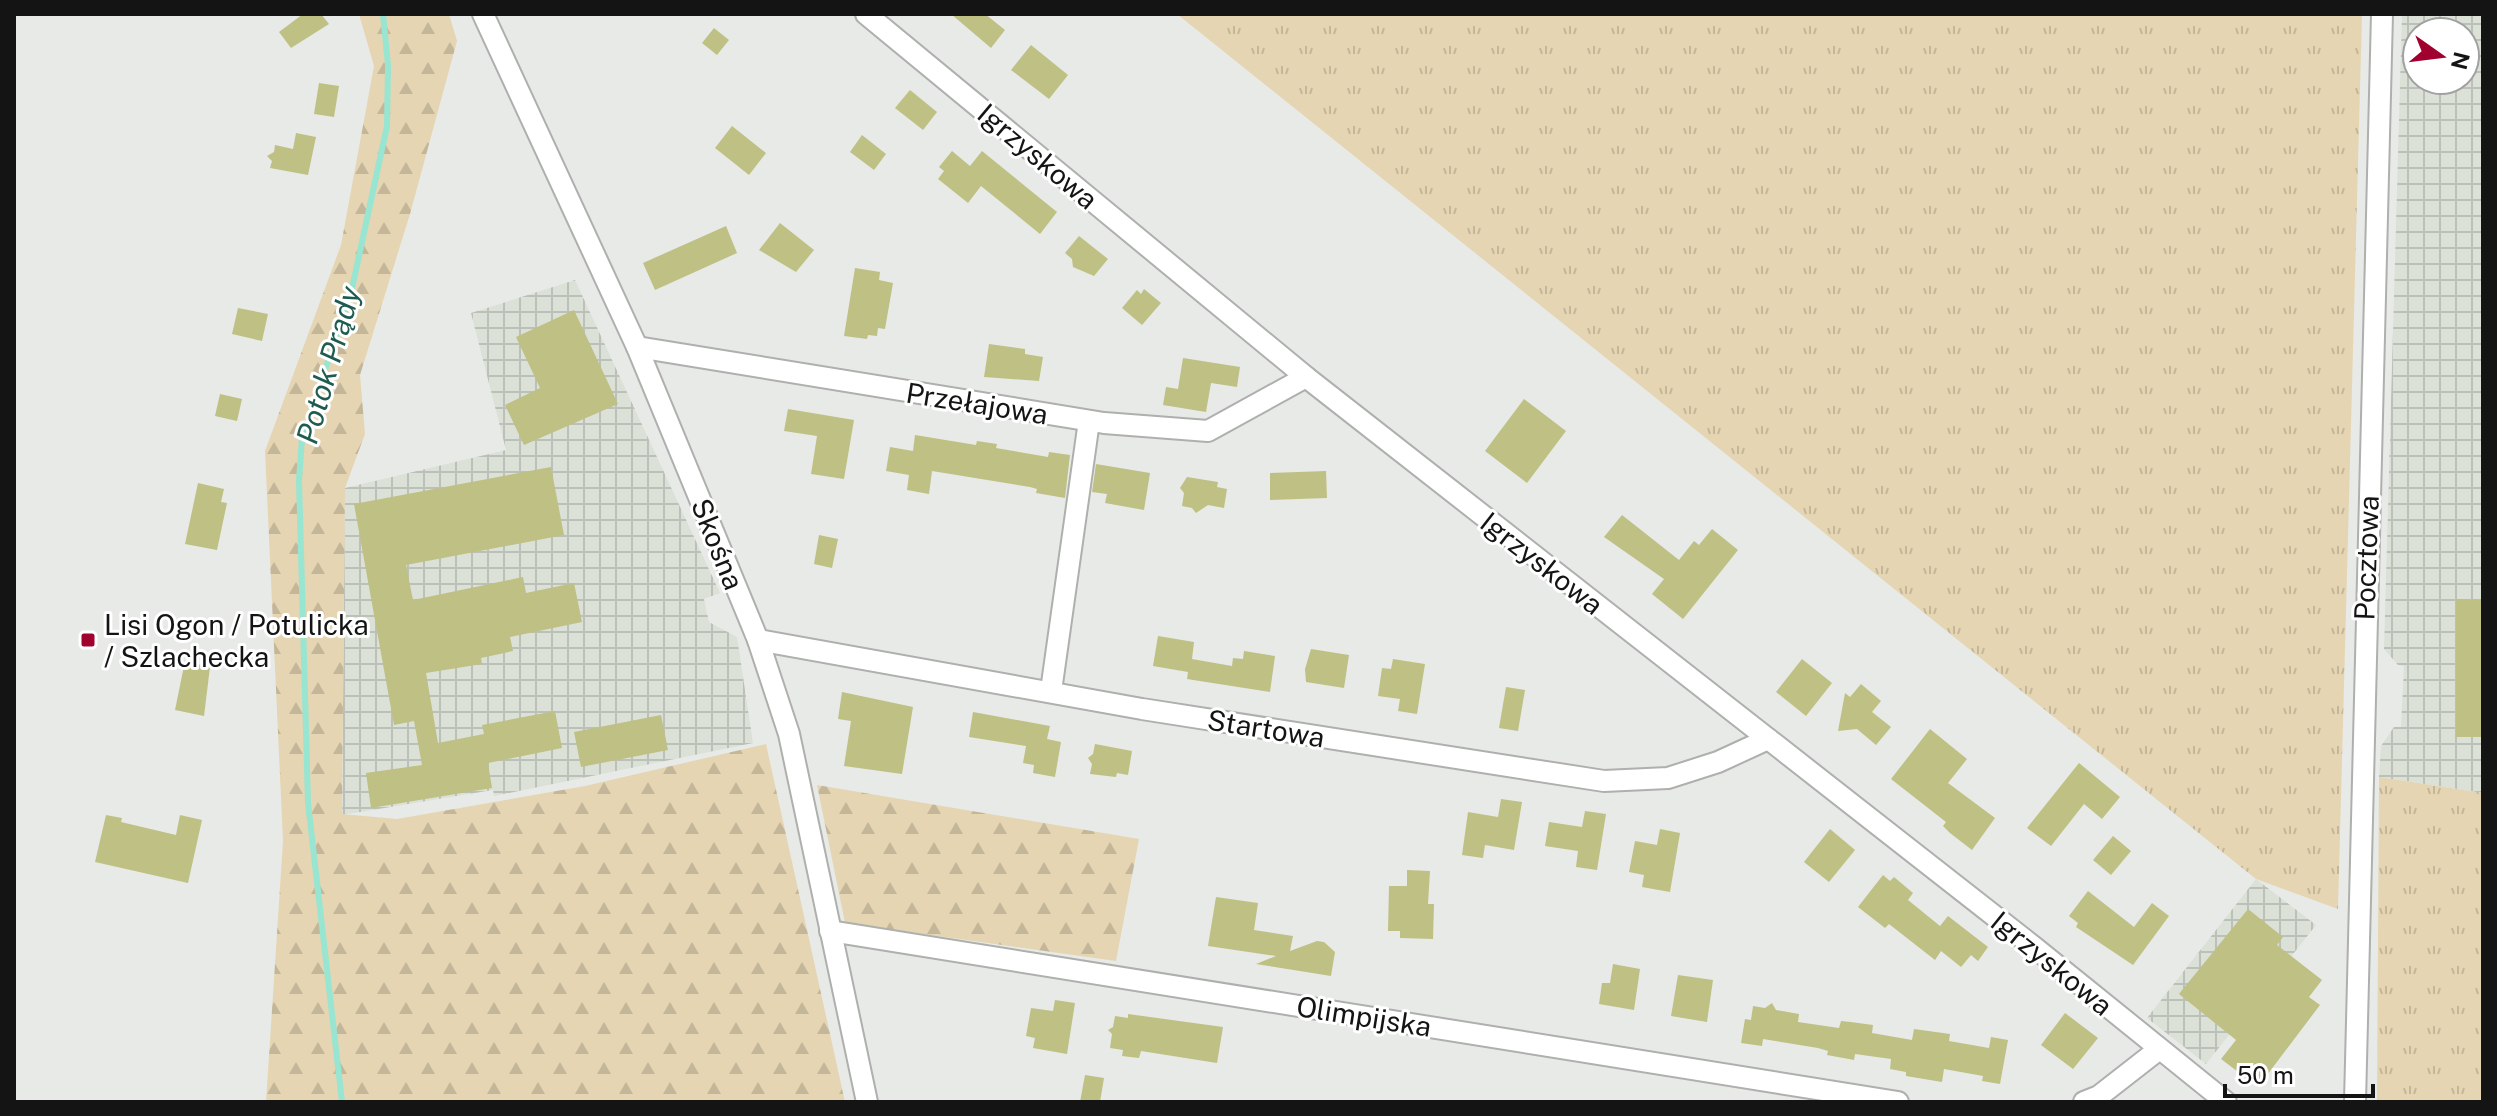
<svg xmlns="http://www.w3.org/2000/svg" width="2497" height="1116" viewBox="0 0 2497 1116" font-family="'Public Sans',sans-serif">
	<style>
		.industrial { fill: url(#industrial-grid); fill-rule: evenodd }
		.grass { fill: url(#grass-tufts) }
		.forest { fill: url(#forest-firs) }
		.lines { fill: none; stroke-linecap: round; stroke-linejoin: round }
		.stream { stroke: #98e5d2; stroke-width: 6 }
		.building { fill: #bfc083 }
		.minor-casing { stroke: #aeb0ad; stroke-width: 24 }
		.minor { stroke: #fff; stroke-width: 20 }
		.poi-dot { fill: #a1012e; stroke: #fff; stroke-width: 3 }
		.labels { text-anchor: middle; dominant-baseline: central; stroke-width: 6; stroke-linejoin: round; paint-order: stroke }
		.street-label { font-size: 28px; fill: #131413; stroke: #fff }
		.poi-label { font-size: 28px; fill: #131413; stroke: #fff; text-anchor: start }
		.water-label { font-size: 30px; font-style: italic; fill: #1e5c50; stroke: #fff }
	</style>
	<defs>
		<pattern id="industrial-grid" width="8" height="8" patternUnits="userSpaceOnUse" patternTransform="scale(2)"><rect width="8" height="8" fill="#dbe1d7"/><path d="M0 4h8M4 0v8" fill="none" stroke="#bbc0b8"/></pattern>
		<pattern id="grass-tufts" width="24" height="20" patternUnits="userSpaceOnUse" patternTransform="scale(2)"><rect width="24" height="20" fill="#e5d5b2"/><path d="M3 7l-1-3M5 7V3M7 7l1-3M15 17l-1-3M17 17v-4M19 17l1-3" fill="none" stroke="#c4b698"/></pattern>
		<pattern id="forest-firs" width="22" height="20" patternUnits="userSpaceOnUse" patternTransform="scale(2)"><rect width="22" height="20" fill="#e5d5b2"/><path d="M5 1l3.5 6h-7zM16 11l3.5 6h-7z" fill="#c4b698"/></pattern>
	</defs>
	<rect width="100%" height="100%" fill="#e8eae7"/>
	<g class="industrial">
		<path d="M2402 14H2483V793L2379 777 2381 746 2394 727H2401L2404 666 2398 665 2384 649ZM2417 32H2465V80H2417Z"/>
		<polygon points="575,280 720,593 704,599 709,622 737,637 753,743 494,796 493,790 342,815 345,488 506,450 471,313"/>
		<polygon points="2256,879 2316,925 2206,1064 2147,1018"/>
	</g>
	<g class="grass">
		<polygon points="1177,14 2362,14 2338,909 2256,879"/>
		<polygon points="2379,777 2483,793 2483,1102 2377,1102"/>
	</g>
	<g class="forest">
		<polygon points="359,14 449,14 457,41 410,214 360,375 365,434 345,488 342,814 397,819 585,786 766,744 845,1102 266,1102 283,841 265,451 341,245 374,66"/>
		<polygon points="817,785 1139,839 1116,961 845,923"/>
	</g>
	<g class="lines">
		<polyline class="stream" points="342,1102 308,803 299,480 302,438 351,293 387,126 388,65 383,14"/>
	</g>
	<g class="building">
		<polygon points="303,14 321,14 329,24 291,48 279,32"/>
		<polygon points="951,14 985,14 1005,30 991,48"/>
		<polygon points="714,28 729,40 717,55 702,43"/>
		<polygon points="1031,45 1068,75 1049,99 1011,70"/>
		<polygon points="319,83 339,86 334,117 314,114"/>
		<polygon points="910,90 937,112 923,130 895,108"/>
		<polygon points="732,126 766,153 749,175 715,148"/>
		<polygon points="296,133 316,137 308,175 270,168 272,161 267,156 274,152 275,145 293,149"/>
		<polygon points="862,135 886,154 874,170 850,152"/>
		<polygon points="952,151 970,166 982,151 1057,212 1040,234 981,186 968,203 938,179 944,171 939,167"/>
		<polygon points="780,223 814,250 796,272 759,250"/>
		<polygon points="726,226 737,253 655,290 643,263"/>
		<polygon points="1079,236 1108,259 1094,276 1073,267 1072,259 1065,253"/>
		<polygon points="855,268 880,272 879,280 893,283 885,329 878,328 877,336 868,335 867,339 844,336"/>
		<polygon points="1144,289 1161,303 1142,325 1122,308 1137,290 1141,294"/>
		<polygon points="238,308 268,314 262,341 232,334"/>
		<polygon points="574,310 618,404 524,445 505,405 540,388 516,337"/>
		<polygon points="989,344 1025,349 1025,354 1043,357 1039,381 984,377"/>
		<polygon points="1183,358 1240,367 1237,387 1211,383 1206,412 1163,405 1166,387 1178,389"/>
		<polygon points="220,394 242,399 237,421 215,416"/>
		<polygon points="1524,399 1566,431 1527,483 1485,451"/>
		<polygon points="788,409 854,420 844,479 811,474 817,436 784,431"/>
		<polygon points="915,435 976,445 977,441 997,444 996,448 1048,457 1049,452 1070,455 1065,498 1036,493 1037,489 1030,487 932,471 929,494 907,490 909,475 886,471 890,447 913,451"/>
		<polygon points="1096,464 1150,473 1144,510 1105,503 1107,494 1092,492"/>
		<polygon points="551,467 564,535 406,565 413,600 523,577 526,593 574,583 582,622 510,637 513,651 481,658 482,664 426,673 438,743 484,734 482,725 555,711 562,748 488,763 492,788 371,808 366,773 422,765 414,721 394,725 354,504"/>
		<polygon points="1326,471 1327,498 1270,500 1270,473"/>
		<polygon points="1187,477 1218,482 1217,487 1227,489 1224,508 1208,505 1196,513 1192,508 1182,506 1184,493 1180,488"/>
		<polygon points="198,483 224,489 221,502 227,503 217,550 185,544"/>
		<polygon points="1622,515 1679,560 1694,541 1699,545 1712,529 1738,550 1683,619 1652,594 1664,579 1604,537"/>
		<polygon points="819,535 838,539 832,568 814,564"/>
		<polygon points="2456,599 2483,600 2483,737 2456,737"/>
		<polygon points="1158,636 1194,642 1192,659 1232,666 1233,658 1243,659 1244,651 1275,656 1270,692 1187,679 1188,672 1153,666"/>
		<polygon points="1311,649 1349,655 1344,688 1306,682 1305,669"/>
		<polygon points="1393,659 1425,664 1417,714 1398,711 1400,699 1378,696 1382,668 1391,669"/>
		<polygon points="1802,659 1832,683 1806,716 1776,692"/>
		<polygon points="185,661 210,667 204,716 175,710"/>
		<polygon points="1861,684 1881,701 1872,712 1891,727 1876,745 1857,729 1838,731 1845,693 1850,697"/>
		<polygon points="1506,687 1525,690 1518,731 1499,728"/>
		<polygon points="842,692 913,707 902,774 844,766 851,721 838,719"/>
		<polygon points="973,712 1050,726 1047,739 1061,742 1055,777 1033,773 1034,765 1023,763 1026,746 969,737"/>
		<polygon points="661,715 668,750 581,767 574,732"/>
		<polygon points="1930,729 1967,759 1948,783 1995,818 1972,850 1950,833 1943,826 1946,822 1891,779"/>
		<polygon points="1095,744 1132,751 1128,775 1117,773 1116,777 1090,774 1092,764 1088,758 1093,754"/>
		<polygon points="2079,763 2120,797 2102,819 2084,804 2051,846 2027,828"/>
		<polygon points="1501,799 1522,802 1514,850 1485,845 1483,858 1462,855 1468,812 1498,817"/>
		<polygon points="1585,811 1606,814 1597,870 1576,867 1578,851 1545,846 1549,822 1582,827"/>
		<polygon points="106,815 122,818 121,822 176,835 180,815 202,820 188,883 95,862"/>
		<polygon points="1660,829 1680,833 1670,892 1642,887 1644,875 1629,872 1635,841 1657,845"/>
		<polygon points="1830,829 1855,850 1829,882 1804,862"/>
		<polygon points="2113,836 2131,851 2111,875 2093,860"/>
		<polygon points="1407,870 1430,871 1428,904 1434,904 1433,939 1400,938 1400,931 1388,931 1389,886 1407,886"/>
		<polygon points="1883,875 1890,881 1894,877 1913,893 1908,900 1940,926 1948,916 1988,947 1978,961 1971,955 1961,967 1941,951 1935,960 1889,924 1885,928 1858,907"/>
		<polygon points="2088,891 2134,927 2152,903 2169,916 2133,965 2076,927 2078,923 2069,916"/>
		<polygon points="1216,897 1258,903 1254,930 1293,936 1290,951 1317,941 1324,942 1335,952 1331,976 1256,964 1276,956 1208,946"/>
		<polygon points="2248,909 2283,937 2277,945 2322,980 2309,997 2320,1005 2258,1087 2221,1059 2236,1040 2179,994"/>
		<polygon points="1613,964 1640,969 1634,1010 1599,1004 1602,983 1610,983"/>
		<polygon points="1678,975 1713,980 1707,1022 1671,1016"/>
		<polygon points="1055,1000 1075,1003 1067,1054 1033,1048 1035,1038 1026,1036 1031,1008 1053,1011"/>
		<polygon points="1772,1003 1776,1010 1799,1014 1798,1022 1839,1028 1841,1021 1851,1022 1873,1025 1872,1033 1912,1040 1914,1029 1950,1034 1949,1041 1989,1048 1991,1037 2008,1040 2000,1084 1982,1081 1983,1076 1944,1069 1942,1082 1906,1076 1906,1072 1890,1069 1891,1059 1855,1054 1854,1060 1827,1055 1828,1051 1818,1048 1763,1039 1762,1046 1741,1043 1745,1019 1751,1020 1753,1006 1765,1008"/>
		<polygon points="2065,1013 2098,1038 2073,1069 2041,1045"/>
		<polygon points="1128,1014 1223,1027 1217,1063 1141,1051 1139,1058 1122,1056 1123,1050 1110,1048 1112,1034 1108,1030 1113,1027 1115,1016 1128,1018"/>
		<polygon points="1085,1075 1104,1078 1100,1102 1080,1102"/>
	</g>
	<g class="lines">
		<defs>
			<g id="minor">
				<polyline points="483,14 637,347 758,640 789,734 867,1102"/>
				<polyline points="866,14 1306,377 2034,947 2226,1102"/>
				<polyline points="637,347 1104,423 1208,431 1306,377"/>
				<polyline points="758,640 1142,709 1604,781 1668,778 1718,762 1768,739"/>
				<polyline points="1051,691 1089,421"/>
				<polyline points="830,931 1898,1102"/>
				<polyline points="2084,1102 2099,1096 2158,1050"/>
				<polyline points="2355,1102 2382,14"/>
			</g>
		</defs>
		<use href="#minor" class="minor-casing"/>
		<use href="#minor" class="minor"/>
	</g>
	<rect class="poi-dot" x="80" y="632" width="16" height="16" rx="4"/>
	<g class="labels">
		<g class="street-label">
			<text transform="translate(1038 156) rotate(40)">Igrzyskowa</text>
			<text transform="translate(977 403) rotate(9)">Przełajowa</text>
			<text transform="translate(718 544) rotate(68)">Skośna</text>
			<text transform="translate(2366 558) rotate(-88)">Pocztowa</text>
			<text transform="translate(1542 563) rotate(38)">Igrzyskowa</text>
			<text transform="translate(1266 728) rotate(9)">Startowa</text>
			<text transform="translate(2052 963) rotate(39)">Igrzyskowa</text>
			<text transform="translate(1364 1016) rotate(9)">Olimpijska</text>
		</g>
		<g class="poi-label">
			<text x="104" y="624">Lisi Ogon / Potulicka<tspan x="104" dy="32">/ Szlachecka</tspan></text>
		</g>
		<g class="water-label">
			<text transform="translate(328 365) rotate(-74)">Potok Prądy</text>
		</g>
	</g>
	<rect width="2497" height="1116" fill="none" stroke="#131413" stroke-width="32"/>
	<g transform="translate(2441 56) rotate(104)"><circle r="38" fill="#ffffff" stroke="#a1a1a1" stroke-width="2"/>
	<path d="M0-6L14 30L0 20L-14 30Z" fill="#a1012e"/>
	<text y="-12" font-size="22" font-weight="bold" text-anchor="middle" fill="#131413">N</text>
	</g>
	<path d="M2225 1084v12h148v-12" fill="none" stroke="#131413" stroke-width="4"/>
	<text x="2237" y="1084" font-size="24" fill="#131413" stroke="#ffffff" stroke-width="6" paint-order="stroke">50 m</text>
</svg>
